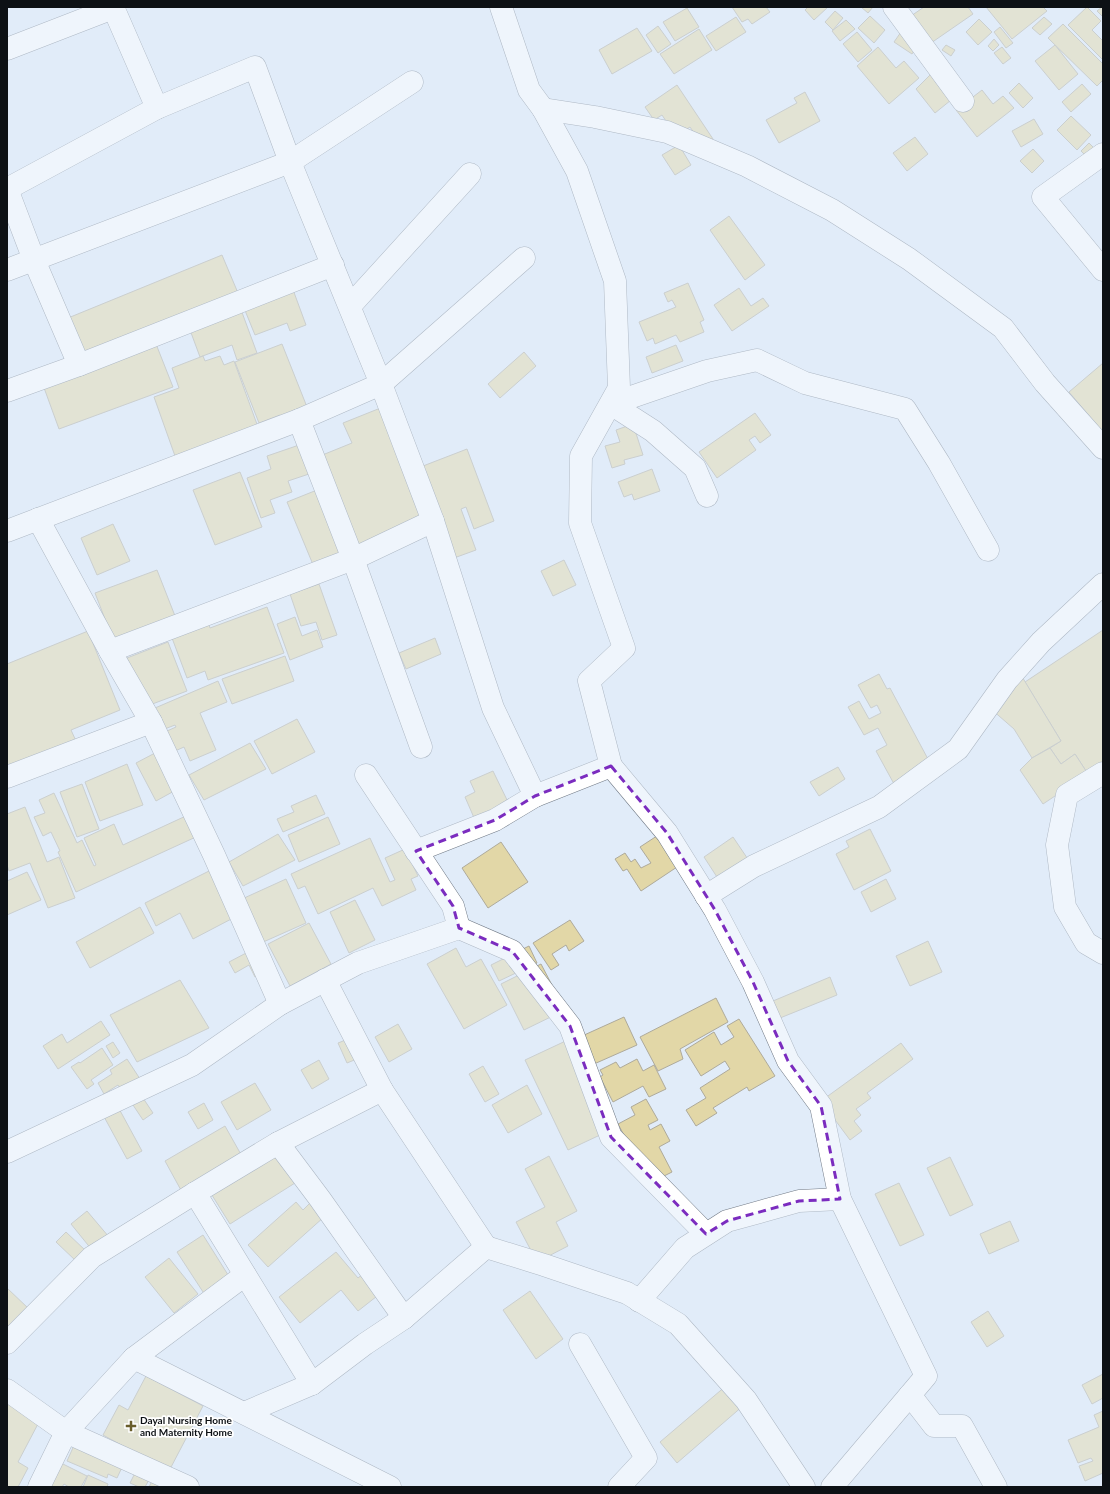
<svg xmlns="http://www.w3.org/2000/svg" width="1110" height="1494" viewBox="0 0 1110 1494" font-family="Lato,sans-serif">
	<style>
		.building { fill: #e2d7a7; stroke: #aeaa9b }
		.lines { fill: none; stroke-linecap: round; stroke-linejoin: round }
		.minor-casing { stroke: #717a86; stroke-width: 23 }
		.minor { stroke: #fff; stroke-width: 22 }
		.marked { fill: none; stroke: #7b2cbf; stroke-width: 3; stroke-dasharray: 8 5; stroke-linejoin: round }
		.poi-dot { fill: #695d2a; stroke: #fff; stroke-width: 1.5 }
		.labels { text-anchor: middle; dominant-baseline: central; stroke-width: 3.5; stroke-linejoin: round; paint-order: stroke }
		.poi-label { font-size: 10px; font-weight: bold; fill: #0d1115; stroke: #fff; text-anchor: start }
	</style>
	<rect width="100%" height="100%" fill="#e1ecf9"/>
	<g class="building">
		<polygon points="732,7 766,7 770,12 752,24 748,19 742,22"/>
		<polygon points="808,7 828,7 814,20 805,10"/>
		<polygon points="861,7 873,7 868,13"/>
		<polygon points="924,7 968,7 973,14 931,43 911,16"/>
		<polygon points="986,7 1043,7 1047,11 1012,39"/>
		<polygon points="1087,7 1101,21 1092,30 1103,41 1103,60 1068,25"/>
		<polygon points="1102,7 1103,7 1103,17 1097,11"/>
		<polygon points="687,8 699,27 675,41 663,22"/>
		<polygon points="835,11 843,18 833,30 825,22"/>
		<polygon points="870,16 885,30 874,43 858,28"/>
		<polygon points="736,17 746,32 716,51 706,36"/>
		<polygon points="1044,17 1052,24 1040,35 1032,28"/>
		<polygon points="979,19 992,32 978,45 966,32"/>
		<polygon points="846,20 855,29 840,41 832,31"/>
		<polygon points="1063,24 1103,64 1103,80 1097,86 1048,38"/>
		<polygon points="658,26 671,44 658,53 646,35"/>
		<polygon points="1000,27 1013,43 1006,48 994,32"/>
		<polygon points="637,28 652,51 612,74 599,50"/>
		<polygon points="699,29 712,50 674,74 660,54"/>
		<polygon points="857,32 872,50 858,62 843,44"/>
		<polygon points="901,32 919,44 912,54 894,42"/>
		<polygon points="994,39 999,45 993,51 988,46"/>
		<polygon points="946,45 955,50 951,56 942,50"/>
		<polygon points="1055,45 1078,74 1059,90 1035,61"/>
		<polygon points="878,47 896,68 904,61 919,78 889,104 857,66"/>
		<polygon points="1002,47 1011,58 1003,64 994,53"/>
		<polygon points="933,72 956,96 935,113 916,89"/>
		<polygon points="1019,83 1033,98 1023,108 1009,93"/>
		<polygon points="1082,84 1091,94 1071,112 1062,102"/>
		<polygon points="677,85 713,139 703,146 690,127 676,136 662,115 654,120 645,107"/>
		<polygon points="982,90 993,104 1003,96 1014,108 977,137 956,110"/>
		<polygon points="805,92 820,121 779,143 766,120 797,103 794,98"/>
		<polygon points="1071,116 1091,135 1077,150 1057,130"/>
		<polygon points="1034,119 1043,134 1021,147 1012,131"/>
		<polygon points="915,137 928,154 907,171 893,153"/>
		<polygon points="1089,143 1097,151 1089,159 1081,151"/>
		<polygon points="679,145 691,165 675,175 662,155"/>
		<polygon points="1033,149 1044,161 1032,173 1020,161"/>
		<polygon points="729,216 765,265 745,280 710,230"/>
		<polygon points="222,255 238,293 84,356 68,318"/>
		<polygon points="688,283 704,320 700,322 704,332 680,342 676,335 655,344 653,338 647,341 639,322 676,307 672,300 668,302 664,293"/>
		<polygon points="292,287 306,325 290,331 287,323 255,335 244,308"/>
		<polygon points="739,288 751,306 763,298 769,306 732,331 714,305"/>
		<polygon points="240,307 257,353 237,360 232,345 200,357 190,330"/>
		<polygon points="156,344 173,387 59,429 43,385"/>
		<polygon points="282,344 309,412 282,423 280,415 259,423 235,362"/>
		<polygon points="676,345 683,361 652,373 646,357"/>
		<polygon points="524,352 536,366 500,398 488,384"/>
		<polygon points="203,356 205,361 220,356 224,365 234,361 258,427 175,456 154,397 179,388 172,368"/>
		<polygon points="1103,363 1103,432 1069,392"/>
		<polygon points="383,407 429,516 353,547 315,458 352,443 343,423"/>
		<polygon points="755,413 771,435 760,443 755,436 749,440 756,450 717,478 699,452"/>
		<polygon points="633,424 643,455 624,460 625,464 612,468 605,446 620,442 616,430"/>
		<polygon points="305,443 315,472 288,481 292,492 270,500 275,513 261,518 247,478 271,469 267,456"/>
		<polygon points="467,449 494,521 474,529 466,507 461,509 476,550 454,558 423,466"/>
		<polygon points="652,469 660,491 634,500 632,494 624,497 618,482"/>
		<polygon points="240,472 262,527 215,545 193,490"/>
		<polygon points="322,488 349,552 314,567 287,502"/>
		<polygon points="113,524 130,561 97,575 81,538"/>
		<polygon points="564,560 576,585 553,596 541,571"/>
		<polygon points="157,570 177,621 115,645 95,593"/>
		<polygon points="319,584 337,635 322,640 316,622 301,626 290,594"/>
		<polygon points="267,607 284,653 208,680 205,671 187,678 172,638 209,625 210,628"/>
		<polygon points="295,617 302,636 317,630 323,647 290,660 277,624"/>
		<polygon points="1103,630 1103,765 1088,774 1075,754 1061,764 1050,748 1061,741 1025,682"/>
		<polygon points="88,631 120,710 71,730 76,741 7,768 7,664"/>
		<polygon points="435,638 441,654 406,669 399,653"/>
		<polygon points="168,642 187,691 147,706 127,658"/>
		<polygon points="285,656 294,681 232,704 222,679"/>
		<polygon points="879,674 887,689 890,688 936,774 899,793 876,751 887,745 878,728 864,735 848,707 859,701 869,719 881,713 877,705 871,708 858,685"/>
		<polygon points="1021,675 1061,741 1032,758 1014,729 991,709"/>
		<polygon points="218,681 227,702 200,713 216,750 190,761 184,747 166,755 158,735 176,727 175,725 157,732 148,711"/>
		<polygon points="297,719 315,752 272,774 254,741"/>
		<polygon points="250,743 266,769 204,800 189,775"/>
		<polygon points="1050,748 1061,764 1075,754 1088,774 1043,804 1020,770 1032,758"/>
		<polygon points="155,753 176,790 156,801 136,763"/>
		<polygon points="127,764 143,805 100,821 85,782"/>
		<polygon points="838,767 845,779 819,796 810,782"/>
		<polygon points="493,771 509,804 475,820 465,797 475,792 470,781"/>
		<polygon points="82,784 99,829 77,837 60,792"/>
		<polygon points="54,793 77,843 82,840 94,866 96,865 84,838 114,824 123,845 188,815 198,836 76,892 58,852 60,851 51,832 43,836 34,817 45,813 39,800"/>
		<polygon points="316,795 325,814 283,832 277,819 294,812 291,806"/>
		<polygon points="25,807 47,862 59,857 75,898 48,908 30,863 9,871 7,865 7,814"/>
		<polygon points="328,817 340,844 299,862 288,835"/>
		<polygon points="870,829 891,871 854,890 836,854 849,847 846,841"/>
		<polygon points="666,830 686,861 641,891 627,869 623,871 615,859 625,853 631,862 635,859 641,868 651,863 640,847"/>
		<polygon points="278,834 295,860 243,886 229,862"/>
		<polygon points="733,837 758,874 728,894 704,857"/>
		<polygon points="370,838 390,882 395,880 385,858 405,849 418,876 411,879 416,890 382,906 373,888 318,914 305,886 298,889 291,874"/>
		<polygon points="501,842 528,882 488,908 462,868"/>
		<polygon points="213,869 237,916 193,939 180,913 156,926 145,903"/>
		<polygon points="27,872 41,900 7,915 7,881"/>
		<polygon points="286,879 306,923 261,943 242,899"/>
		<polygon points="886,879 896,899 871,912 861,892"/>
		<polygon points="355,900 375,940 349,953 330,912"/>
		<polygon points="140,907 154,933 90,968 76,942"/>
		<polygon points="570,920 584,941 569,951 566,945 552,954 559,965 551,970 533,943"/>
		<polygon points="309,923 331,964 290,986 268,944"/>
		<polygon points="928,941 942,972 910,986 896,956"/>
		<polygon points="529,946 537,963 499,981 491,965"/>
		<polygon points="456,948 466,967 481,959 507,1005 464,1029 427,964"/>
		<polygon points="248,952 260,974 255,977 249,965 235,973 229,962"/>
		<polygon points="541,964 565,1010 524,1030 501,984"/>
		<polygon points="830,977 837,995 780,1018 773,1001"/>
		<polygon points="180,980 209,1028 137,1062 110,1015"/>
		<polygon points="716,998 728,1022 680,1049 683,1059 658,1071 640,1037"/>
		<polygon points="624,1017 637,1045 594,1064 582,1036"/>
		<polygon points="739,1019 775,1076 749,1091 747,1087 713,1108 717,1113 696,1126 686,1110 706,1098 700,1088 730,1069 725,1061 701,1076 685,1050 714,1032 721,1045 734,1037 727,1026"/>
		<polygon points="101,1021 110,1035 58,1069 43,1046 62,1034 67,1043"/>
		<polygon points="398,1024 412,1049 389,1062 375,1037"/>
		<polygon points="361,1034 369,1054 347,1063 338,1043"/>
		<polygon points="572,1038 615,1128 568,1150 525,1060"/>
		<polygon points="113,1042 120,1053 113,1058 106,1046"/>
		<polygon points="901,1043 913,1059 867,1093 871,1098 856,1109 861,1115 854,1121 862,1131 850,1140 821,1101"/>
		<polygon points="102,1048 113,1065 91,1080 94,1084 87,1089 71,1067 79,1062 80,1063"/>
		<polygon points="127,1059 142,1082 123,1093 118,1085 104,1094 98,1083 112,1074 110,1070"/>
		<polygon points="637,1059 643,1071 654,1065 666,1089 649,1097 643,1086 613,1102 600,1077 603,1075 600,1070 616,1062 620,1068"/>
		<polygon points="319,1060 329,1079 312,1089 301,1070"/>
		<polygon points="483,1066 499,1094 485,1102 469,1074"/>
		<polygon points="255,1083 271,1110 237,1130 221,1102"/>
		<polygon points="527,1085 542,1114 508,1133 492,1105"/>
		<polygon points="143,1098 153,1113 143,1120 133,1105"/>
		<polygon points="646,1099 658,1120 648,1125 650,1130 661,1124 670,1141 659,1147 672,1172 650,1183 618,1124 635,1115 631,1107"/>
		<polygon points="204,1103 213,1120 198,1129 188,1112"/>
		<polygon points="117,1105 142,1151 127,1159 102,1113"/>
		<polygon points="225,1126 243,1158 182,1192 165,1161"/>
		<polygon points="274,1152 295,1183 230,1224 210,1192"/>
		<polygon points="549,1156 577,1211 556,1222 568,1246 537,1262 516,1222 545,1207 525,1169"/>
		<polygon points="950,1157 973,1205 950,1216 927,1168"/>
		<polygon points="899,1183 924,1235 900,1246 875,1194"/>
		<polygon points="296,1202 303,1210 311,1202 324,1217 268,1267 248,1245"/>
		<polygon points="87,1211 109,1237 92,1250 71,1224"/>
		<polygon points="1010,1221 1019,1241 989,1254 980,1234"/>
		<polygon points="66,1232 86,1251 76,1261 56,1242"/>
		<polygon points="203,1235 230,1278 205,1295 177,1252"/>
		<polygon points="336,1252 358,1278 364,1273 381,1293 358,1311 341,1290 300,1323 279,1297"/>
		<polygon points="169,1258 198,1294 174,1313 145,1277"/>
		<polygon points="7,1288 29,1309 7,1332"/>
		<polygon points="530,1291 563,1339 536,1359 503,1310"/>
		<polygon points="988,1311 1004,1336 987,1347 971,1322"/>
		<polygon points="1103,1374 1103,1398 1092,1404 1082,1385"/>
		<polygon points="146,1376 203,1406 169,1471 103,1435 119,1405 128,1410"/>
		<polygon points="727,1385 744,1405 677,1463 660,1442"/>
		<polygon points="7,1394 39,1422 18,1462 28,1468 18,1487 7,1487"/>
		<polygon points="1103,1411 1103,1473 1085,1481 1079,1466 1093,1461 1091,1458 1078,1463 1068,1440 1099,1427 1094,1415"/>
		<polygon points="76,1441 124,1463 117,1478 108,1474 107,1478 67,1461"/>
		<polygon points="61,1463 87,1476 81,1487 69,1487 64,1484 62,1487 49,1487"/>
		<polygon points="137,1469 151,1476 145,1487 139,1487 130,1483"/>
		<polygon points="88,1475 108,1484 107,1487 83,1487"/>
		<polygon points="152,1481 162,1487 149,1487"/>
	</g>
	<g class="lines">
		<defs>
			<g id="minor">
				<polyline points="113,7 157,108"/>
				<polyline points="501,7 529,90 543,109 577,171 615,281 619,388 581,456 580,523 624,648 589,681 611,766"/>
				<polyline points="894,7 963,101"/>
				<polyline points="7,49 113,8"/>
				<polyline points="543,109 595,117 667,132 747,166 832,210 909,259 1003,328 1045,383 1103,448"/>
				<polyline points="1103,154 1043,197 1103,270"/>
				<polyline points="7,189 157,108 255,67 290,162 381,384 433,521 493,708 535,796"/>
				<polyline points="7,189 34,260 79,365"/>
				<polyline points="7,270 290,162 412,82"/>
				<polyline points="350,306 470,174"/>
				<polyline points="7,391 79,365 333,265"/>
				<polyline points="299,420 353,559 421,747"/>
				<polyline points="707,496 695,468 653,431 611,404 707,371 757,360 805,383 905,409 939,463 988,550"/>
				<polyline points="38,519 110,651 151,722 214,855 280,1004"/>
				<polyline points="7,531 299,420 381,384 524,258"/>
				<polyline points="110,651 353,559 433,521"/>
				<polyline points="1103,773 1067,795 1057,845 1065,907 1086,943 1103,953"/>
				<polyline points="366,775 453,906 459,928"/>
				<polyline points="7,777 151,722"/>
				<polyline points="416,851 495,820 535,796 611,766 667,833 715,910 753,982 788,1061 821,1106 840,1199 926,1376 832,1487"/>
				<polyline points="706,896 754,866 879,807 958,749 1007,680 1041,642 1103,584"/>
				<polyline points="325,980 382,1090"/>
				<polyline points="278,1143 320,1199 404,1318"/>
				<polyline points="7,1152 192,1065 280,1004 358,963 459,928 512,951 570,1026 611,1137 706,1234"/>
				<polyline points="195,1193 312,1384"/>
				<polyline points="639,1301 685,1248 727,1221 799,1201 840,1199"/>
				<polyline points="7,1343 92,1257 195,1193 278,1143 382,1090 486,1247"/>
				<polyline points="580,1344 646,1458 619,1487"/>
				<polyline points="134,1358 245,1275"/>
				<polyline points="7,1390 66,1432 188,1487"/>
				<polyline points="910,1395 934,1426 962,1426 996,1487"/>
				<polyline points="244,1413 312,1384 365,1344 404,1318 486,1247 544,1265 627,1293 678,1324 746,1400 804,1487"/>
				<polyline points="39,1487 66,1432 134,1358 390,1487"/>
			</g>
		</defs>
		<use href="#minor" class="minor-casing"/>
		<use href="#minor" class="minor"/>
	</g>
	<path d="M0 0H1110V1494H0ZM611 766 667 833 715 910 753 982 788 1061 821 1106 840 1199 799 1201 727 1221 706 1234 611 1137 570 1026 512 951 459 928 453 906 416 851 495 820 535 796Z" fill="#e1ecf9" fill-opacity=".55" fill-rule="evenodd"/>
	<path class="marked" d="M611 766 667 833 715 910 753 982 788 1061 821 1106 840 1199 799 1201 727 1221 706 1234 611 1137 570 1026 512 951 459 928 453 906 416 851 495 820 535 796Z"/>
	<path class="poi-dot" d="M129 1420h4v4h4v4h-4v4h-4v-4h-4v-4h4z"/>
	<g class="labels">
		<g class="poi-label">
			<text x="140" y="1420">Dayal Nursing Home<tspan x="140" dy="12">and Maternity Home</tspan></text>
		</g>
	</g>
	<rect width="1110" height="1494" fill="none" stroke="#0d1115" stroke-width="16"/>
</svg>
